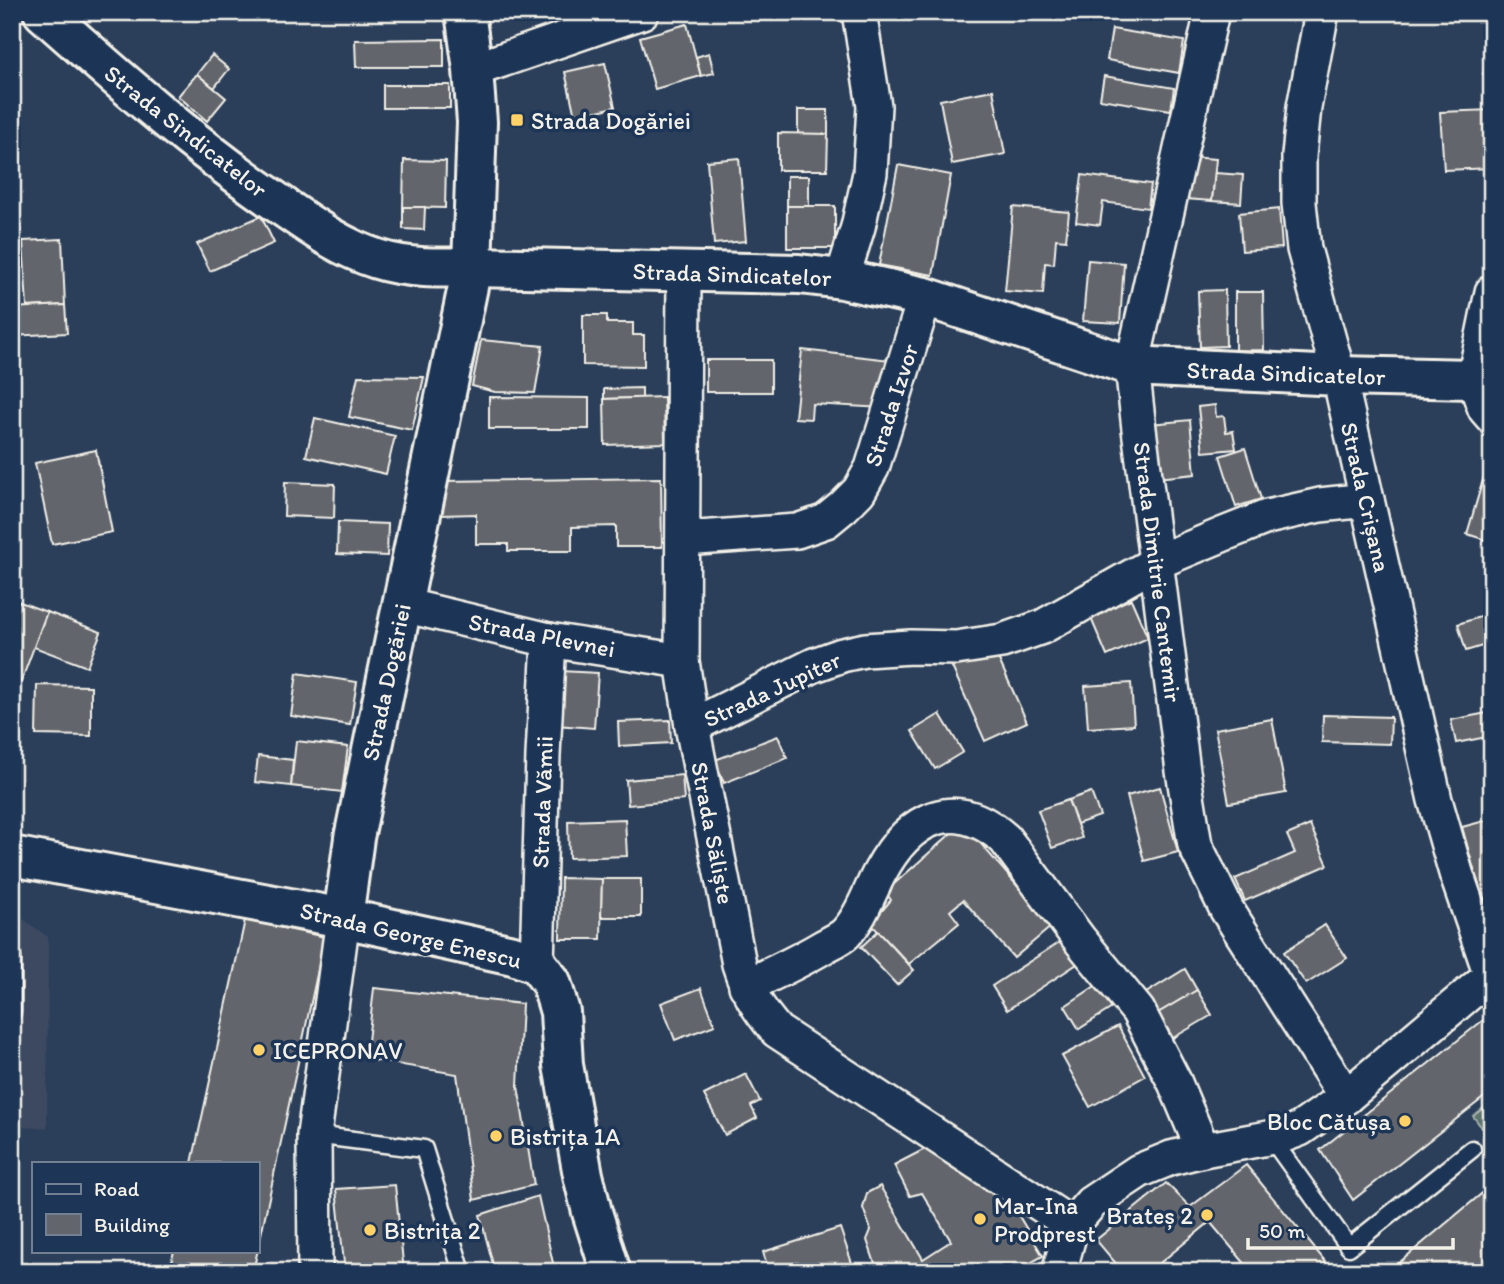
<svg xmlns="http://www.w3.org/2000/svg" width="1504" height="1284" viewBox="0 0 1504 1284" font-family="Itim,sans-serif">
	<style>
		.built { fill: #3c4a60 }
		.green { fill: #5b726d; stroke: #a8b2aa; stroke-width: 2 }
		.building { fill: #62656c; stroke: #f4f1e8; stroke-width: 2 }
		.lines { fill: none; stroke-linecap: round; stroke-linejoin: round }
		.service-casing { stroke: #f4f1e8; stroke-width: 21 }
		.minor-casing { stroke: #f4f1e8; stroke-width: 38 }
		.tertiary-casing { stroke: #f4f1e8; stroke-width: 44 }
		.service { stroke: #1d3557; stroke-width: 16 }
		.minor { stroke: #1d3557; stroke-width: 33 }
		.tertiary { stroke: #1d3557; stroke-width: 38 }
		.poi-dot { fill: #ffd166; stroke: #1d3557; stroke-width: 2.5 }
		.labels { text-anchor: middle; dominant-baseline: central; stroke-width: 7; stroke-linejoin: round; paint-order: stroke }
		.poi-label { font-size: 24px; fill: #f4f1e8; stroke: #1d3557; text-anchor: start }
		.street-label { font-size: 24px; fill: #f4f1e8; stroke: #1d3557 }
	</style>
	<rect width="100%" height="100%" fill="#2b3f5b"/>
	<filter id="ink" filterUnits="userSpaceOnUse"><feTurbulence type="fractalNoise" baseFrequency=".0143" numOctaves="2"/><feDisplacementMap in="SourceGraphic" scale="14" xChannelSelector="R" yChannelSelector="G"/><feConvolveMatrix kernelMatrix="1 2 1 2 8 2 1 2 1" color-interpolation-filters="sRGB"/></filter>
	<g filter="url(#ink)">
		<polygon class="built" points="12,911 48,937 47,1128 12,1127"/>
		<polygon class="green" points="1492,1102 1492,1141 1473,1116"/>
		<g class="building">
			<polygon points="687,24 701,76 655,89 640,37"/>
			<polygon points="1112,29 1184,41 1179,73 1107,60"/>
			<polygon points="444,39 444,67 356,67 355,40"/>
			<polygon points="1492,51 1492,77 1483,74"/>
			<polygon points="709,53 714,73 701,76 696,57"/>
			<polygon points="212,55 229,69 214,88 197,74"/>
			<polygon points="605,63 615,107 575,116 565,72"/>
			<polygon points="197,74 226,98 207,121 178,96"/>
			<polygon points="1104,76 1174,88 1171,110 1100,99"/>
			<rect x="383" y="85" width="67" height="23"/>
			<polygon points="993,90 1005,154 952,164 940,100"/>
			<rect x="798" y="110" width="30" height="24"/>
			<polygon points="1492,110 1492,168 1444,170 1440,112"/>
			<polygon points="778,133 828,134 827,170 778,170"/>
			<polygon points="1188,157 1216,159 1212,201 1185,199"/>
			<polygon points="739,158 746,241 714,244 707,161"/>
			<polygon points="404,160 446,161 445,208 403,207"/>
			<polygon points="898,165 951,175 933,275 879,265"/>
			<polygon points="1215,173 1243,175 1241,203 1212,201"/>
			<polygon points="1082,175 1151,184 1148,208 1103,202 1100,225 1076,222"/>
			<rect x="787" y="176" width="22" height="30"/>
			<rect x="787" y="206" width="48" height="42"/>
			<polygon points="403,207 425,207 424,230 403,229"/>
			<polygon points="1013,207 1069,212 1066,240 1056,239 1054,264 1045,263 1043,294 1005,291"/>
			<polygon points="1279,209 1282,248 1242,251 1239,213"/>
			<polygon points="261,216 274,243 210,271 197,244"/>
			<polygon points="62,239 65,305 27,307 23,241"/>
			<polygon points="1088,260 1124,263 1120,323 1083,321"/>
			<polygon points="1225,290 1226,346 1200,347 1198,291"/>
			<polygon points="1235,292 1263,292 1264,350 1235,351"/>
			<polygon points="65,305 67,333 12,336 12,308"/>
			<polygon points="583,315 607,315 607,323 633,323 633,335 644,335 644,366 583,365"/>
			<polygon points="481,340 543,346 535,393 495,392 472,386"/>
			<polygon points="802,350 900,361 884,408 812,404 811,419 795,418"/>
			<rect x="706" y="360" width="65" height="32"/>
			<polygon points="358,376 424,377 412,430 349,417"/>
			<polygon points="642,388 642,398 604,399 604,389"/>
			<polygon points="489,397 589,398 589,429 489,429"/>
			<polygon points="664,397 665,443 605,445 604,399"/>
			<polygon points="1215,405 1216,417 1224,416 1226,432 1233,431 1236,449 1203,452 1198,407"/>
			<polygon points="315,418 395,436 386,474 306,456"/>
			<polygon points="1190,420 1195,474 1157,478 1151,424"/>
			<polygon points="1245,448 1261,499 1236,507 1220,456"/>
			<polygon points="96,450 112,532 52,544 35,463"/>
			<polygon points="1485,473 1492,475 1492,521 1486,540 1467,534"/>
			<polygon points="661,478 662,547 616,547 616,526 572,527 572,551 508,551 508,544 476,544 476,514 441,515 441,481"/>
			<polygon points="285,482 335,484 334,518 284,516"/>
			<polygon points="338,522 388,524 387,556 337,554"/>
			<polygon points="12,599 47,612 21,682 12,678"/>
			<polygon points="1131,599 1148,638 1107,656 1090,616"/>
			<polygon points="47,612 101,632 87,667 34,647"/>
			<polygon points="1492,613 1492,643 1466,651 1458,624"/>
			<polygon points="994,649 1027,722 985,741 952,667"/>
			<polygon points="560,671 598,673 594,728 556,725"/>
			<polygon points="297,673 357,682 350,725 291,716"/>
			<polygon points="1131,683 1134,725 1088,728 1085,686"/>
			<polygon points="37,685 91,686 91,736 36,735"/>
			<polygon points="1492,712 1492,736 1456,743 1451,720"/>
			<polygon points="940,714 963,752 935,769 912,731"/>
			<polygon points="1323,715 1391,717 1390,744 1322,742"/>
			<polygon points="1272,719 1286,793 1229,803 1215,729"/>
			<polygon points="670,720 671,743 619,746 618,722"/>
			<polygon points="778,736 787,758 724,783 715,760"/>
			<polygon points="296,741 348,747 342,792 291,786"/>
			<polygon points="258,756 293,760 291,786 255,782"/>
			<polygon points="682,775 684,800 628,805 626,780"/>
			<polygon points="1160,787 1178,852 1144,861 1127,796"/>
			<polygon points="1091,792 1100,816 1077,824 1068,800"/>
			<polygon points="1068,800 1082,838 1052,848 1038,810"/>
			<polygon points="625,819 627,856 569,858 568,821"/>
			<polygon points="1492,819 1492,896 1482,899 1462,827"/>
			<polygon points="1310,825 1328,865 1245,901 1235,879 1295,853 1287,835"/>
			<polygon points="955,830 969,830 1052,926 1014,958 963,900 950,911 959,923 909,964 871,924 891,900 885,892"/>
			<polygon points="561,878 602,879 601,939 560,939"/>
			<polygon points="602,879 641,879 641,917 601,917"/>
			<polygon points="245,920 325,937 253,1272 169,1272 174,1251 257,1251 257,1163 192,1163"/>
			<polygon points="1325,925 1347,958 1306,984 1284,952"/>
			<polygon points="878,931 914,970 897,985 861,947"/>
			<polygon points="1061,941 1077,964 1007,1010 992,986"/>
			<polygon points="1185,969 1197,990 1158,1013 1146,993"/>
			<polygon points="1097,985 1112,1008 1079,1029 1065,1006"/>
			<polygon points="374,988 522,1004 518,1086 534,1185 474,1200 457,1074 366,1059"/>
			<polygon points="701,988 715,1025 675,1040 661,1003"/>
			<polygon points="1197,990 1212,1015 1173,1038 1158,1013"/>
			<polygon points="1492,1013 1492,1091 1353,1200 1320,1150"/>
			<polygon points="1118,1026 1145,1076 1090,1107 1062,1056"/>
			<polygon points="746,1074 760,1101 751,1106 757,1118 725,1135 704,1095"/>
			<polygon points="925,1149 1014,1208 1043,1256 1014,1272 878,1272 867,1240 871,1230 863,1208 867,1193 880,1186 923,1259 951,1241 922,1193 910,1196 894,1165"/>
			<polygon points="1246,1165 1334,1272 1252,1272 1210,1222 1149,1272 1123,1272 1096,1240 1166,1183 1190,1207"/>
			<polygon points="395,1185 404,1272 345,1272 336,1189"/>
			<polygon points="1492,1185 1492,1266 1485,1272 1388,1272"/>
			<polygon points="538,1196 555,1272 495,1272 480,1215"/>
			<polygon points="840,1228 855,1272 769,1272 763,1252"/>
		</g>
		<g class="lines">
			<defs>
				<g id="service">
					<polyline points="12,958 12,1012"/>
					<polyline points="314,1135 424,1149 462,1272"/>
					<polyline points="1271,1138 1349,1247 1472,1149"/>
				</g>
				<g id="minor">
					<polyline points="1212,12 1132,366 1139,429 1183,771 1195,845 1227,910 1346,1097"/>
					<polyline points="1322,12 1304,107 1299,156 1299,203 1304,249 1339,376 1435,800 1456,873 1491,975"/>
					<polyline points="473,70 642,12"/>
					<path d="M684 270 682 661 692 726 739 964C748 992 757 1008 777 1031L1072 1225"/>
					<polyline points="842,279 858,227 870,173 874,106 859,12"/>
					<polyline points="1492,292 1474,379 1485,409 1492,417"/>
					<polyline points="684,539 797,531 826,521 843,507 859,491 872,468 925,297"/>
					<polyline points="403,605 549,640 682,661"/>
					<polyline points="692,726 814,665 842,655 865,650 911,647 956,648 1002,641 1042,627 1157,562 1224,534 1267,517 1320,505 1367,500"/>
					<polyline points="537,964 543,755 549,640"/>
					<path d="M746 986C772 974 798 962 823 947 830 943 840 939 846 933 862 916 869 892 880 872 909 818 954 794 1005 839L1080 940 1138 1011 1175 1083 1203 1150"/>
					<polyline points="315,1272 314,1135 343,918"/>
					<polyline points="1059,1272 1072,1225 1091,1203 1139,1171 1171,1158 1203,1150 1284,1135 1300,1129 1346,1097 1492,974"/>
				</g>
				<g id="tertiary">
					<path d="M43 12C117 78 193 145 275 201 307 223 339 247 377 259 408 269 440 268 472 267L799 274 842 279 925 297 1132 366 1339 376 1474 379 1492 376"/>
					<polyline points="12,856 343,918 513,955 537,964 551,982 560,1012 563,1065 583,1175 592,1212 611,1272"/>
					<polyline points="343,918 354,838 472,267 477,122 473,70 465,12"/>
				</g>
			</defs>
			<use href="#service" class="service-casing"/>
			<use href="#minor" class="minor-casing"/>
			<use href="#tertiary" class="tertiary-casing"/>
			<use href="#service" class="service"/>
			<use href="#minor" class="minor"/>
			<use href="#tertiary" class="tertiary"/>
		</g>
	</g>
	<g class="poi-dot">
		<rect x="510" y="113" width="14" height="14" rx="3.5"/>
		<circle cx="259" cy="1050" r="7"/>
		<circle cx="1405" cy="1121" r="7"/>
		<circle cx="496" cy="1136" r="7"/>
		<circle cx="1207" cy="1215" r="7"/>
		<circle cx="980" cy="1219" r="7"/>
		<circle cx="370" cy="1230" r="7"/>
	</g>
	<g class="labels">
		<g class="poi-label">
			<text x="531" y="120">Strada Dogăriei</text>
			<text x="273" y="1050">ICEPRONAV</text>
			<text x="1391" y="1121" text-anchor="end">Bloc Cătușa</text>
			<text x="510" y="1136">Bistrița 1A</text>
			<text x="994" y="1205">Mar-Ina<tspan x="994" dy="28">Prodprest</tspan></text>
			<text x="1193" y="1215" text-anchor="end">Brateș 2</text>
			<text x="384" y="1230">Bistrița 2</text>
		</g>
		<g class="street-label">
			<text transform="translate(186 131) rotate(38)">Strada Sindicatelor</text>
			<text transform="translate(732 274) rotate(2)">Strada Sindicatelor</text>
			<text transform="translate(1286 373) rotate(2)">Strada Sindicatelor</text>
			<text transform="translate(891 405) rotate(-72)">Strada Izvor</text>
			<text transform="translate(1366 497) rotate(77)">Strada Crișana</text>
			<text transform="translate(1158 572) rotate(83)">Strada Dimitrie Cantemir</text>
			<text transform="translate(542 635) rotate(11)">Strada Plevnei</text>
			<text transform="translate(386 682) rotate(-78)">Strada Dogăriei</text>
			<text transform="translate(772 689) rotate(-25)">Strada Jupiter</text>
			<text transform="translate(542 802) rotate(-88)">Strada Vămii</text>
			<text transform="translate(713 833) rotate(79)">Strada Săliște</text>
			<text transform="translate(411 935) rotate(13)">Strada George Enescu</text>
		</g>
	</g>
	<rect width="1504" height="1284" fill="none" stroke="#1d3557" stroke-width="42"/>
	<rect x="21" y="21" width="1462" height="1242" fill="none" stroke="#f4f1e8" stroke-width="2.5" filter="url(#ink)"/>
	<rect x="32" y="1162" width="228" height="91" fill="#1d3557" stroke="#738091" stroke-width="2"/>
	<rect x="46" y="1184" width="35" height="10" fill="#1d3557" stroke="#738091" stroke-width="2"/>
	<text x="94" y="1196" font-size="21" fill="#f4f1e8">Road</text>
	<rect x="46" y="1214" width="35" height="21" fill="#62656c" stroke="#738091" stroke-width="2"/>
	<text x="94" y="1232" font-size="21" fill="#f4f1e8">Building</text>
	<path d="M1248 1238v10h205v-10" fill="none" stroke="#f4f1e8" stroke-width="3.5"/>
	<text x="1259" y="1238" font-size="21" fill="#f4f1e8" stroke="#1d3557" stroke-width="5" paint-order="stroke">50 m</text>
</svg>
